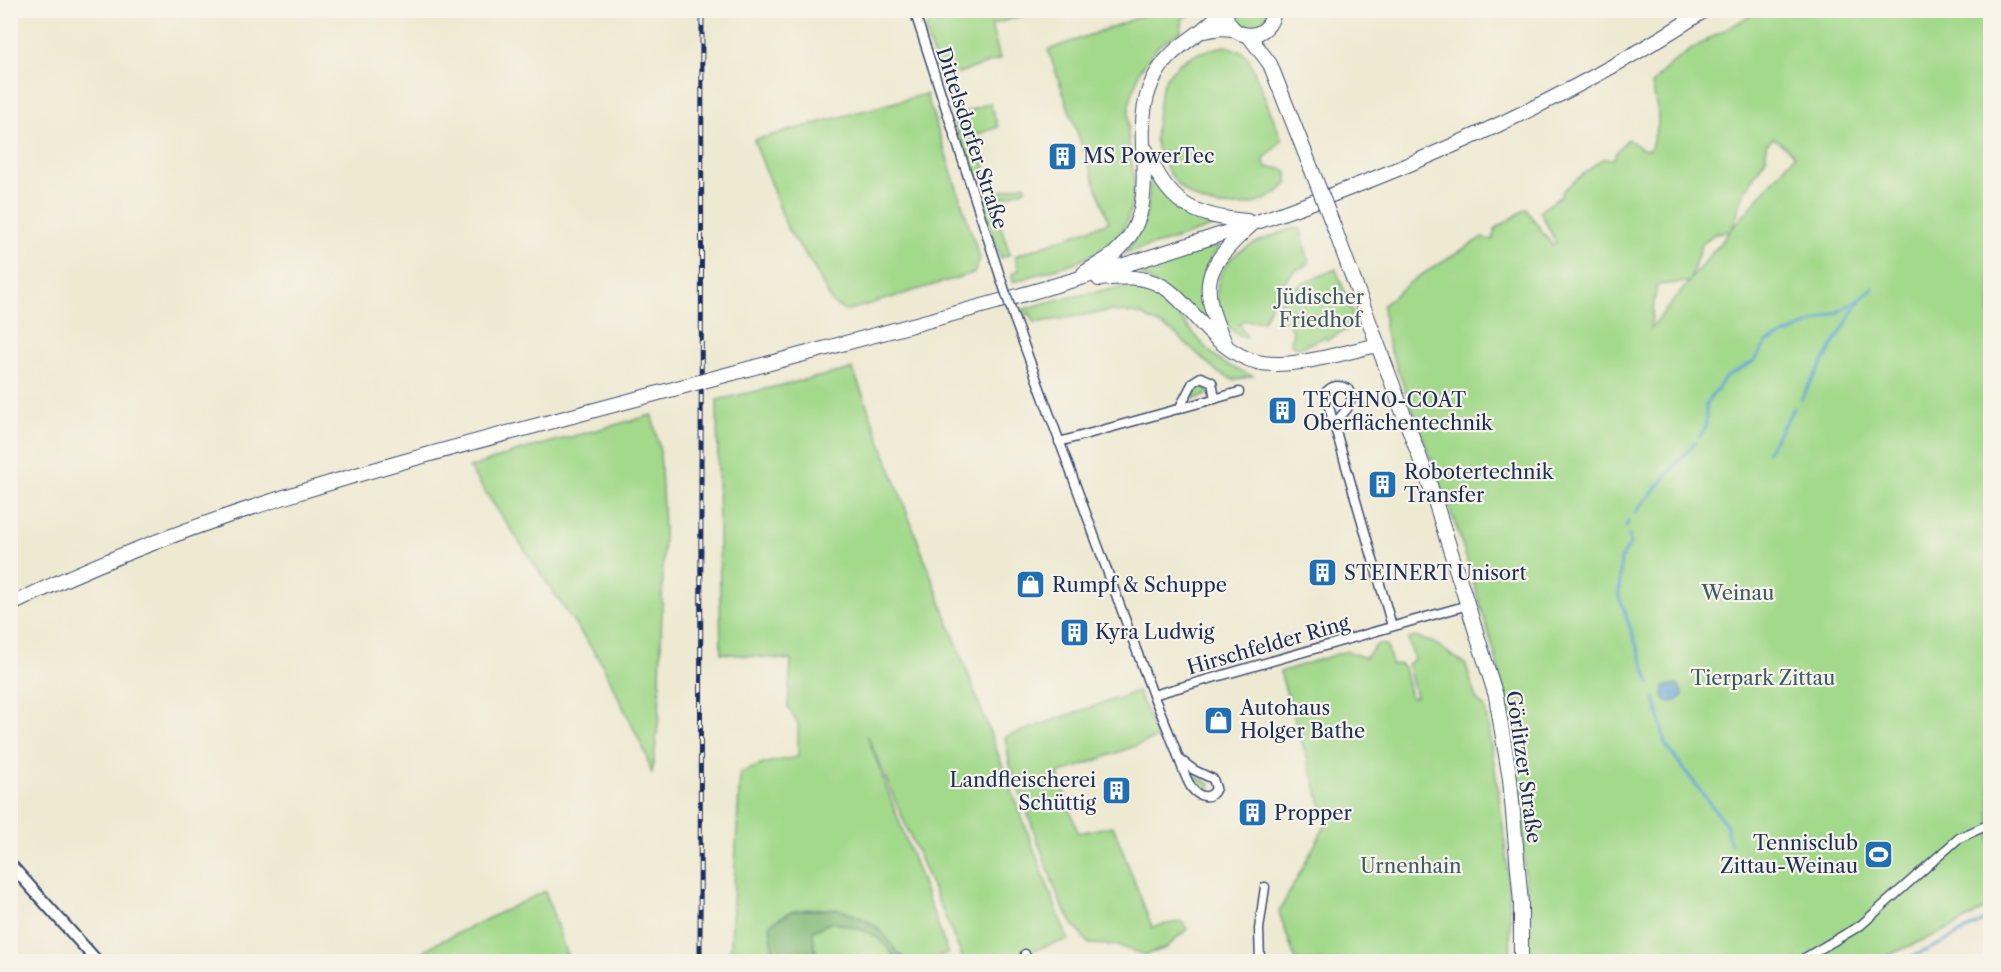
<svg xmlns="http://www.w3.org/2000/svg" width="2001" height="972" viewBox="0 0 2001 972" font-family="'Libre Caslon Text',serif">
	<style>
		.green { fill: #a3d98b; stroke: #5f8474; stroke-width: 1.5; fill-rule: evenodd }
		.forest { fill: #82b977; stroke: #4e746a; stroke-width: 1.5 }
		.water { fill: #62a3d5; stroke: #3e699a; stroke-width: 1.5 }
		.lines { fill: none; stroke-linecap: round; stroke-linejoin: round }
		.stream { stroke: #62a3d5; stroke-width: 3 }
		.minor-casing { stroke: #3b4b6f; stroke-width: 11 }
		.tertiary-casing { stroke: #3b4b6f; stroke-width: 14 }
		.primary-casing { stroke: #3b4b6f; stroke-width: 16 }
		.trunk-casing { stroke: #3b4b6f; stroke-width: 16 }
		.minor { stroke: #fff; stroke-width: 8 }
		.tertiary { stroke: #fff; stroke-width: 10 }
		.primary { stroke: #fff; stroke-width: 14 }
		.trunk { stroke: #fff; stroke-width: 14 }
		.rail-casing { stroke: #1b2f5e; stroke-width: 5 }
		.rail { stroke: #f7f3e8; stroke-width: 3; stroke-dasharray: 9; stroke-linecap: butt }
		.minor-bridge-casing { stroke: #3b4b6f; stroke-width: 11; stroke-linecap: butt }
		.primary-bridge-casing { stroke: #3b4b6f; stroke-width: 16; stroke-linecap: butt }
		.trunk-bridge-casing { stroke: #3b4b6f; stroke-width: 16; stroke-linecap: butt }
		.minor-bridge { stroke: #fff; stroke-width: 8 }
		.primary-bridge { stroke: #fff; stroke-width: 14 }
		.trunk-bridge { stroke: #fff; stroke-width: 14 }
		.labels { text-anchor: middle; dominant-baseline: central; stroke-width: 4.5; stroke-linejoin: round; paint-order: stroke }
		.street-label { font-size: 20px; fill: #1b2f5e; stroke: #f7f3e8 }
		.poi-label { font-size: 20px; fill: #1b2f5e; stroke: #f7f3e8; text-anchor: start }
		.park-label { font-size: 20px; fill: #3d5a69; stroke: #f7f3e8 }
	</style>
	<rect width="100%" height="100%" fill="#f7f3e8"/>
	<filter id="ink" filterUnits="userSpaceOnUse"><feTurbulence type="fractalNoise" baseFrequency=".0167" numOctaves="2"/><feDisplacementMap in="SourceGraphic" scale="12" xChannelSelector="R" yChannelSelector="G"/><feConvolveMatrix kernelMatrix="1 2 1 2 8 2 1 2 1" color-interpolation-filters="sRGB"/></filter>
	<filter id="wash" filterUnits="userSpaceOnUse"><feTurbulence type="fractalNoise" baseFrequency=".008" numOctaves="4" result="noise"/><feDisplacementMap in="SourceGraphic" scale="24" xChannelSelector="R" yChannelSelector="G"/><feGaussianBlur stdDeviation="1.35" result="paint"/><feColorMatrix in="noise" values="0 0 0 0 0 0 0 0 0 0 0 0 0 0 0 0 0 1.4 0 .05"/><feComposite in="paint" operator="in"/></filter>
	<g filter="url(#wash)">
		<rect width="100%" height="100%" fill="#eee9d1"/>
		<g class="green">
			<polygon points="1034,10 1035,12 991,25 1000,59 941,79 925,31 932,17 930,13 926,11"/>
			<polygon points="1159,10 1204,11 1183,17 1181,31 1158,46 1140,70 1129,105 1128,134 1135,187 1130,212 1124,228 1106,249 1079,261 1013,282 1012,274 1019,270 1015,256 1109,222 1048,50"/>
			<polygon points="1231,10 1268,11 1262,26 1247,30 1234,21"/>
			<path d="M1758 11H1990V906L1955 926 1875 961H1525L1528 930 1522 830 1513 732 1495 654 1460 537 1389 346 1385 330 1383 305 1413 280 1481 238 1493 240 1495 229 1526 209 1552 245 1556 243 1540 211 1562 195V191L1602 159H1613L1619 148 1628 139 1642 149 1650 150 1658 125V112L1652 85C1672 54 1726 31 1758 11ZM1774 138 1795 155 1732 229 1745 190 1766 158V144ZM1730 231 1690 280 1701 245 1715 233ZM1689 282 1650 329 1657 285Z"/>
			<path d="M1226 46 1242 52 1249 59 1282 140 1264 159 1265 167 1283 169 1287 173V184C1271 199 1260 204 1238 206 1204 210 1176 192 1163 160 1160 155 1157 149 1156 144 1154 134 1157 121 1158 112 1159 100 1162 81 1170 73 1185 55 1204 50 1226 46Z"/>
			<polygon points="926,94 980,259 974,273 846,311 833,304 812,264 788,230 754,140"/>
			<polygon points="990,103 998,127 975,135 988,177 973,177 955,125 966,112"/>
			<path d="M1149 176H1152C1169 206 1188 216 1220 224L1169 241 1124 253C1145 231 1151 206 1149 176Z"/>
			<polygon points="1025,184 1026,189 992,201 1010,254 1001,258 980,200 984,192 989,195"/>
			<path d="M1294 228 1301 230 1309 263 1293 272 1280 286 1263 321H1243L1239 324 1247 338C1234 335 1222 323 1219 310 1207 254 1252 244 1294 228Z"/>
			<path d="M1219 245C1216 253 1212 256 1209 262 1199 283 1203 304 1209 324L1138 272V269Z"/>
			<path d="M1336 269 1357 325C1345 329 1338 335 1327 340L1325 337 1299 348 1291 344 1293 333 1287 320 1280 321 1279 303C1294 284 1315 279 1336 269Z"/>
			<path d="M1127 286C1134 288 1143 289 1149 292 1182 309 1196 346 1227 365 1235 369 1244 372 1253 376L1234 380 1219 373 1172 331 1140 314 1109 311 1034 323 1030 313 1024 315 1022 310 1055 300Z"/>
			<path d="M853 369 1068 940 1051 944 1022 955 1023 961H964L867 735 948 953C935 957 920 965 907 960 895 956 890 942 882 933 862 910 823 905 795 911 786 913 777 920 770 924L774 961H730L740 773 766 763 798 757V725L788 707 791 660 721 653 717 400Z"/>
			<polygon points="1200,384 1208,386 1207,395 1194,399 1193,395"/>
			<polygon points="652,415 660,451 664,529 659,717 652,774 645,752 601,662 469,468 518,451"/>
			<path d="M1415 637 1434 643 1466 665 1476 699 1485 708C1499 792 1513 876 1510 961H1296L1279 912 1327 822 1280 672 1347 651 1365 658 1378 644 1387 645 1392 665 1399 664 1404 668 1411 698 1416 697 1408 665 1414 659 1408 639Z"/>
			<polygon points="1138,691 1157,738 1058,774 1078,833 1113,826 1152,927 1182,921 1187,929 1166,948 1145,955 1115,945 1089,944 1073,924 1060,902 1010,765 1005,737"/>
			<polygon points="1189,774 1191,774 1210,784 1210,791 1203,791 1191,779"/>
			<polygon points="545,891 569,961 408,961 435,944"/>
			<path d="M832 922C864 930 876 930 896 959L892 962 819 961 814 946 813 931Z"/>
		</g>
		<path class="forest" d="M839 909C853 915 870 920 881 931 892 942 895 955 909 961H898C878 931 866 930 832 922L813 931 814 946 819 961H774L770 924 793 911Z"/>
		<polygon class="water" points="1670,685 1679,686 1683,695 1677,701 1667,702 1663,696 1664,687"/>
		<g class="lines">
			<g class="stream">
				<polyline points="1801,399 1860,300"/>
				<polyline points="1700,436 1706,427 1706,404 1726,377 1753,362 1767,342 1838,312 1860,299 1873,288"/>
				<polyline points="1767,452 1794,408"/>
				<polyline points="1635,513 1695,442"/>
				<polyline points="1626,527 1628,521"/>
				<polyline points="1629,535 1630,545 1621,558 1619,596 1650,683"/>
				<polyline points="1655,697 1665,744 1727,826 1727,834 1731,845"/>
				<polyline points="1901,962 1942,943 1990,917"/>
			</g>
		</g>
	</g>
	<g filter="url(#ink)">
		<g class="lines">
			<defs>
				<g id="minor">
					<polyline points="914,10 1000,276"/>
					<path d="M1014 318 1153 695C1160 711 1167 727 1173 743 1179 757 1183 774 1191 787 1198 797 1211 801 1216 788L1213 779 1194 770 1179 759"/>
					<polyline points="1179,409 1193,382 1201,377 1212,382 1215,399"/>
					<path d="M1334 424 1347 409 1352 397 1348 389C1338 384 1332 385 1325 393L1392 626"/>
					<polyline points="1059,442 1239,392"/>
					<polyline points="1153,695 1468,605"/>
					<polyline points="1025,954 1027,962"/>
					<polyline points="1260,962 1259,929 1265,887"/>
					<polyline points="1798,962 1861,925 1959,838 1990,824"/>
				</g>
				<polyline id="tertiary" points="10,864 98,962"/>
				<g id="primary">
					<path d="M1225 10C1228 43 1270 43 1274 10"/>
					<polyline points="1248,35 1270,64 1311,168"/>
					<polyline points="1335,230 1430,485 1496,696 1510,779 1521,903 1521,962"/>
				</g>
				<g id="trunk">
					<polyline points="1203,31 1220,28 1233,29"/>
					<path d="M1146 150C1168 203 1191 216 1247 221"/>
					<path d="M1084 273C1094 266 1106 261 1115 253 1169 204 1125 138 1153 80 1171 43 1200 39 1223 10"/>
					<path d="M1099 279C1120 277 1142 275 1162 286 1174 292 1183 304 1192 313 1209 333 1230 355 1257 362 1289 370 1345 352 1378 345"/>
					<path d="M1225 343C1198 284 1203 269 1251 225"/>
					<path d="M733 373C1064 284 1415 201 1705 10"/>
					<path d="M10 605C217 503 444 451 666 391"/>
				</g>
			</defs>
			<use href="#minor" class="minor-casing"/>
			<use href="#tertiary" class="tertiary-casing"/>
			<use href="#primary" class="primary-casing"/>
			<use href="#trunk" class="trunk-casing"/>
			<use href="#minor" class="minor"/>
			<use href="#tertiary" class="tertiary"/>
			<use href="#primary" class="primary"/>
			<use href="#trunk" class="trunk"/>
			<defs>
				<polyline id="rail" points="700,962 702,10"/>
			</defs>
			<use href="#rail" class="rail-casing"/>
			<use href="#rail" class="rail"/>
			<defs>
				<polyline id="minor-bridge" points="1000,276 1014,318"/>
				<polyline id="primary-bridge" points="1311,168 1335,230"/>
				<polyline id="trunk-bridge" points="666,391 733,373"/>
			</defs>
			<use href="#minor-bridge" class="minor-bridge-casing"/>
			<use href="#primary-bridge" class="primary-bridge-casing"/>
			<use href="#trunk-bridge" class="trunk-bridge-casing"/>
			<use href="#minor-bridge" class="minor-bridge"/>
			<use href="#primary-bridge" class="primary-bridge"/>
			<use href="#trunk-bridge" class="trunk-bridge"/>
		</g>
	</g>
	<defs>
		<symbol id="building-square" viewBox="-11 -11 22 22"><rect x="-9" y="-9" width="18" height="18" rx="4" fill="#1f6fb2" stroke="#f7f3e8"/><path d="M-4-6H4V6H1V3H-1V6H-4ZM-2.5-4.3h1.7v1.8h-1.7ZM.8-4.3h1.7v1.8H.8ZM-2.5-1h1.7V.8h-1.7ZM.8-1h1.7V.8H.8Z" fill="#fff"/></symbol>
		<symbol id="shop-square" viewBox="-11 -11 22 22"><rect x="-9" y="-9" width="18" height="18" rx="4" fill="#1f6fb2" stroke="#f7f3e8"/><path d="M-5-2.5h2.3a2.7 3.5 0 0 1 5.4 0H5L5.5 6h-11ZM-1.5-2.5h3a1.5 2.3 0 0 0-3 0Z" fill="#fff"/></symbol>
		<symbol id="stadium-square" viewBox="-11 -11 22 22"><rect x="-9" y="-9" width="18" height="18" rx="4" fill="#1f6fb2" stroke="#f7f3e8"/><path d="M0-5a6.5 5 0 1 0 0 10a6.5 5 0 1 0 0-10ZM-3.5-1.8h7v3.6h-7Z" fill="#fff"/></symbol>
	</defs>
	<g fill-rule="evenodd">
		<use href="#building-square" x="1046" y="140" width="33" height="33"/>
		<use href="#building-square" x="1266" y="394" width="33" height="33"/>
		<use href="#building-square" x="1366" y="468" width="33" height="33"/>
		<use href="#building-square" x="1306" y="556" width="33" height="33"/>
		<use href="#shop-square" x="1014" y="568" width="33" height="33"/>
		<use href="#building-square" x="1058" y="616" width="33" height="33"/>
		<use href="#shop-square" x="1202" y="704" width="33" height="33"/>
		<use href="#building-square" x="1100" y="774" width="33" height="33"/>
		<use href="#building-square" x="1236" y="796" width="33" height="33"/>
		<use href="#stadium-square" x="1862" y="838" width="33" height="33"/>
	</g>
	<g class="labels">
		<g class="street-label">
			<text transform="translate(972 138) rotate(72)">Dittelsdorfer Straße</text>
			<text transform="translate(1268 645) rotate(-16)">Hirschfelder Ring</text>
			<text transform="translate(1524 767) rotate(82)">Görlitzer Straße</text>
		</g>
		<g class="poi-label">
			<text x="1083" y="156">MS PowerTec</text>
			<text x="1303" y="400">TECHNO-COAT<tspan x="1303" dy="23">Oberflächentechnik</tspan></text>
			<text x="1404" y="472">Robotertechnik<tspan x="1404" dy="23">Transfer</tspan></text>
			<text x="1344" y="573">STEINERT Unisort</text>
			<text x="1052" y="585">Rumpf &amp; Schuppe</text>
			<text x="1095" y="632">Kyra Ludwig</text>
			<text x="1240" y="708">Autohaus<tspan x="1240" dy="23">Holger Bathe</tspan></text>
			<text x="1096" y="780" text-anchor="end">Landfleischerei<tspan x="1096" dy="23">Schüttig</tspan></text>
			<text x="1274" y="813">Propper</text>
			<text x="1858" y="843" text-anchor="end">Tennisclub<tspan x="1858" dy="23">Zittau-Weinau</tspan></text>
		</g>
		<g class="park-label">
			<text x="1320" y="297">Jüdischer<tspan x="1320" dy="23">Friedhof</tspan></text>
			<text x="1738" y="593">Weinau</text>
			<text x="1763" y="678">Tierpark Zittau</text>
			<text x="1411" y="866">Urnenhain</text>
		</g>
	</g>
	<rect width="2001" height="972" fill="none" stroke="#f7f3e8" stroke-width="36"/>
</svg>
